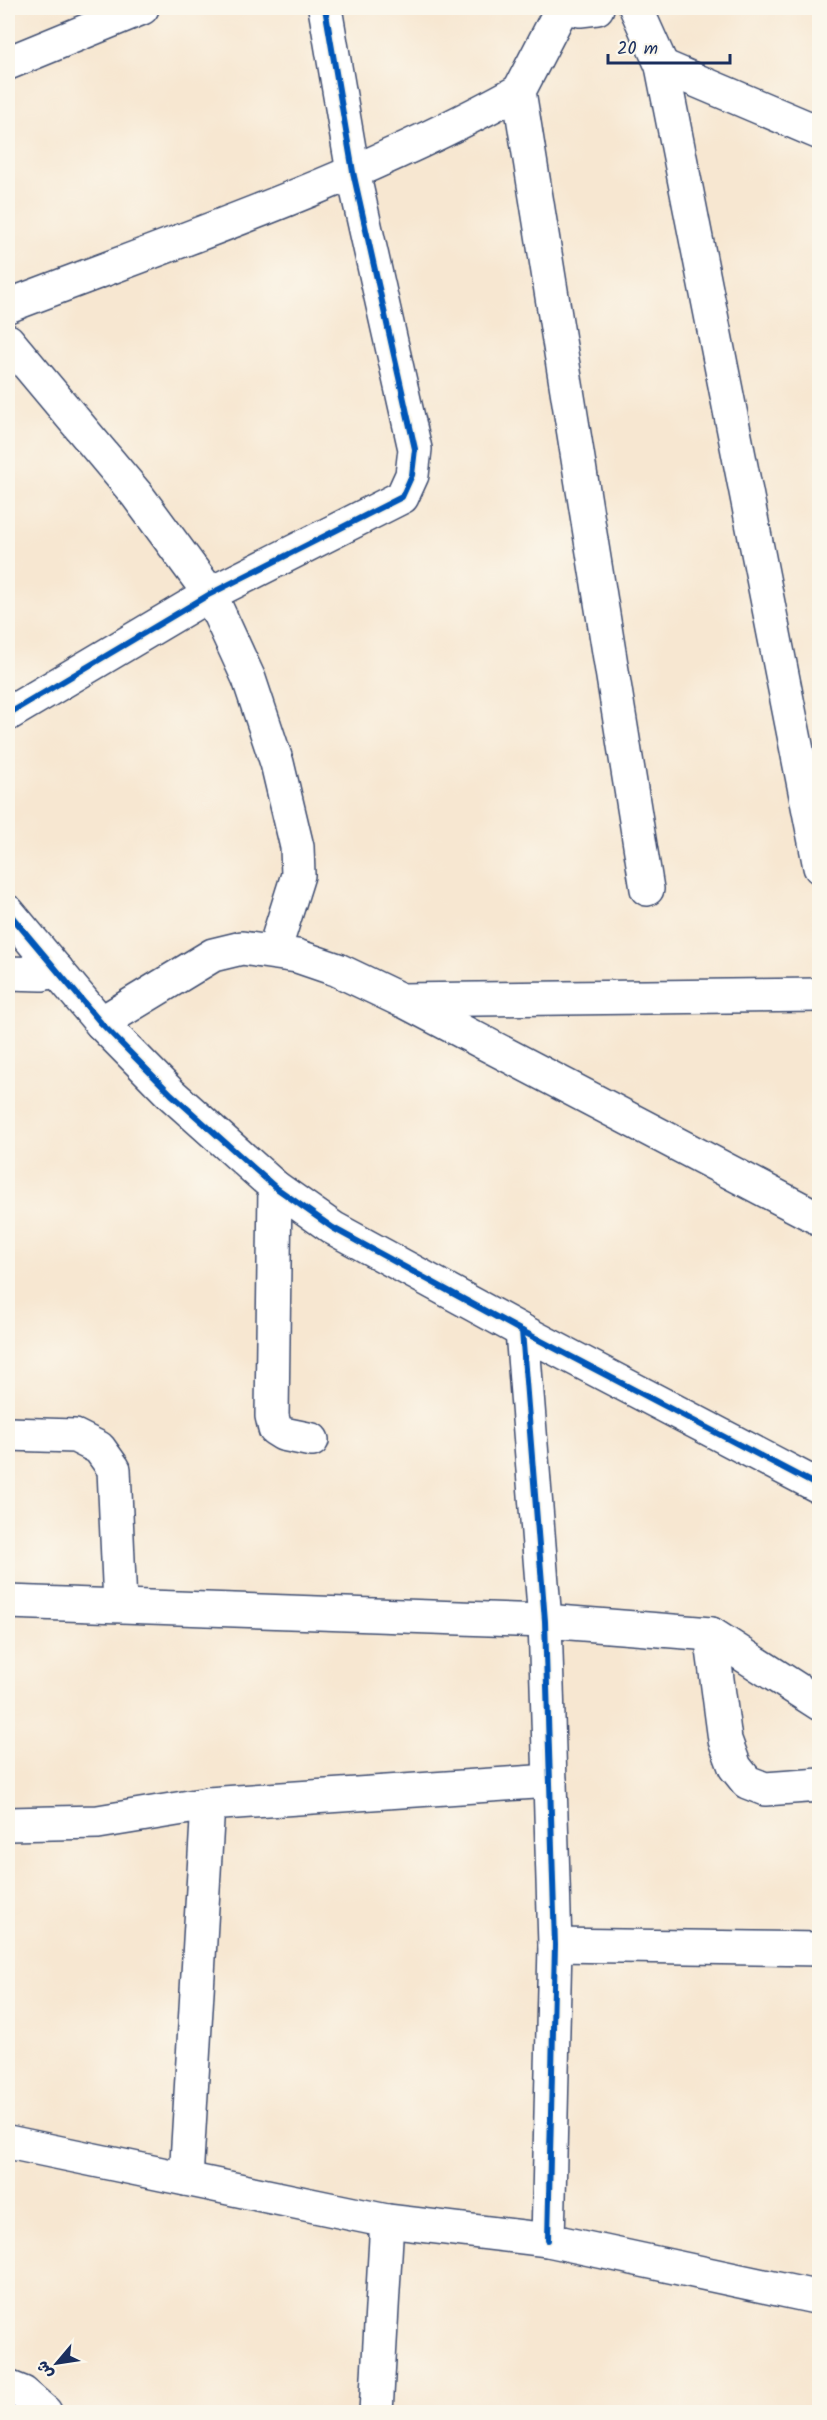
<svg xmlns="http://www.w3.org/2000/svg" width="827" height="2420" viewBox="0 0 827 2420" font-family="Kalam,'Playpen Sans Arabic',sans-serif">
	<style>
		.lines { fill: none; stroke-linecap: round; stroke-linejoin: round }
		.street-casing { stroke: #3c4b6f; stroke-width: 36 }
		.secondary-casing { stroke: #3c4b6f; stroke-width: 36 }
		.street { stroke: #fff; stroke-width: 33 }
		.secondary { stroke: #fff; stroke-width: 33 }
		.cycleway-casing { stroke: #fbf7ec; stroke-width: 10 }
		.cycleway { stroke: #0057b8; stroke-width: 6 }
	</style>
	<rect width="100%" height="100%" fill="#fbf7ec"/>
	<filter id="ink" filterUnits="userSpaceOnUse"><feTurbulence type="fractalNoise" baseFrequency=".0167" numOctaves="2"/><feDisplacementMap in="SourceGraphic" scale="12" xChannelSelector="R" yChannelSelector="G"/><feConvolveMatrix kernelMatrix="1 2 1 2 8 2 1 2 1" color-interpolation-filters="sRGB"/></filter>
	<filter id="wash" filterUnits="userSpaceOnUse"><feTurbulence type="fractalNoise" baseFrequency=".008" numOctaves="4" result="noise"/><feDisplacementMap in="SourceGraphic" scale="24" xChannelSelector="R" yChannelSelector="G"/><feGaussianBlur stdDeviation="1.35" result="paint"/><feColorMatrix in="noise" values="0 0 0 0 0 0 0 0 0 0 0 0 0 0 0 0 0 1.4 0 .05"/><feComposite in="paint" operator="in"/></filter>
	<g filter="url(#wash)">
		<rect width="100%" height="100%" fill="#f7e7d1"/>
	</g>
	<g filter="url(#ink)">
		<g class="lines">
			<defs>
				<g id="street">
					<polyline points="562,8 519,91 647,889"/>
					<polyline points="636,8 662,66 820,867"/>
					<polyline points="8,63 142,8"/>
					<polyline points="662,66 820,133"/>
					<path d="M8 306C180 240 357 181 519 91"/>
					<polyline points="8,341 137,495 210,594 249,679 277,763 297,847 298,875 274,951"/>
					<polyline points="8,714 210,594 402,497 412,475 415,449 353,172 325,8"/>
					<polyline points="8,973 42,974 57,970"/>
					<polyline points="404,1001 820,1219"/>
					<polyline points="101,1023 213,955 242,948 297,956 338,970 401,1000 820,995"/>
					<polyline points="275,1187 272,1416 275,1429 283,1434 312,1440"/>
					<polyline points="522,1331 545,1621 555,1945 548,2240"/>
					<polyline points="8,1434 75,1436 99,1448 114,1469 120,1605"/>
					<polyline points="8,1602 545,1621 711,1634 820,1704"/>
					<polyline points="711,1634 725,1740 735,1767 747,1782 765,1789 820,1785"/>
					<polyline points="208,1804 550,1781"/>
					<polyline points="8,1824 98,1822 208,1804 186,2179"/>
					<polyline points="555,1945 820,1949"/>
					<polyline points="8,2387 23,2393 45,2412"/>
					<polyline points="376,2412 387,2221"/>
				</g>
				<g id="secondary">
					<polyline points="569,8 580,10 597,8"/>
					<polyline points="8,912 101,1023 171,1094 275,1187 333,1228 522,1331 820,1487"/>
					<polyline points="8,2142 387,2221 548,2240 820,2298"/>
				</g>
			</defs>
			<use href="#street" class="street-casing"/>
			<use href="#secondary" class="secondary-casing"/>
			<use href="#street" class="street"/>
			<use href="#secondary" class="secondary"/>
			<defs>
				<g id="cycleway">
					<polyline points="8,714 210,594 402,497 412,475 415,449 353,172 325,8"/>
					<polyline points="8,912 101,1023 171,1094 275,1187 333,1228 522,1331 820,1487"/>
					<polyline points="522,1331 545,1621 555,1945 548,2240"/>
				</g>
			</defs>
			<use href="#cycleway" class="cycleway-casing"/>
			<use href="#cycleway" class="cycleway"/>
		</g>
	</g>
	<rect width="827" height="2420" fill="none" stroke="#fbf7ec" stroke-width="30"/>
	<g transform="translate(57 2363) rotate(241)" stroke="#fbf7ec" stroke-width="4.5" paint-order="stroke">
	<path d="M0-4.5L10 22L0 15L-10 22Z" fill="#1b2f5e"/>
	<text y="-9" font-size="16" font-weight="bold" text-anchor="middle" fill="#1b2f5e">ش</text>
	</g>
	<path d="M608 54v9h122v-9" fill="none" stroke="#1b2f5e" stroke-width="3"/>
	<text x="617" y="54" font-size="18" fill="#1b2f5e" stroke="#fbf7ec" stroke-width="4.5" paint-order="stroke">20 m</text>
</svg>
